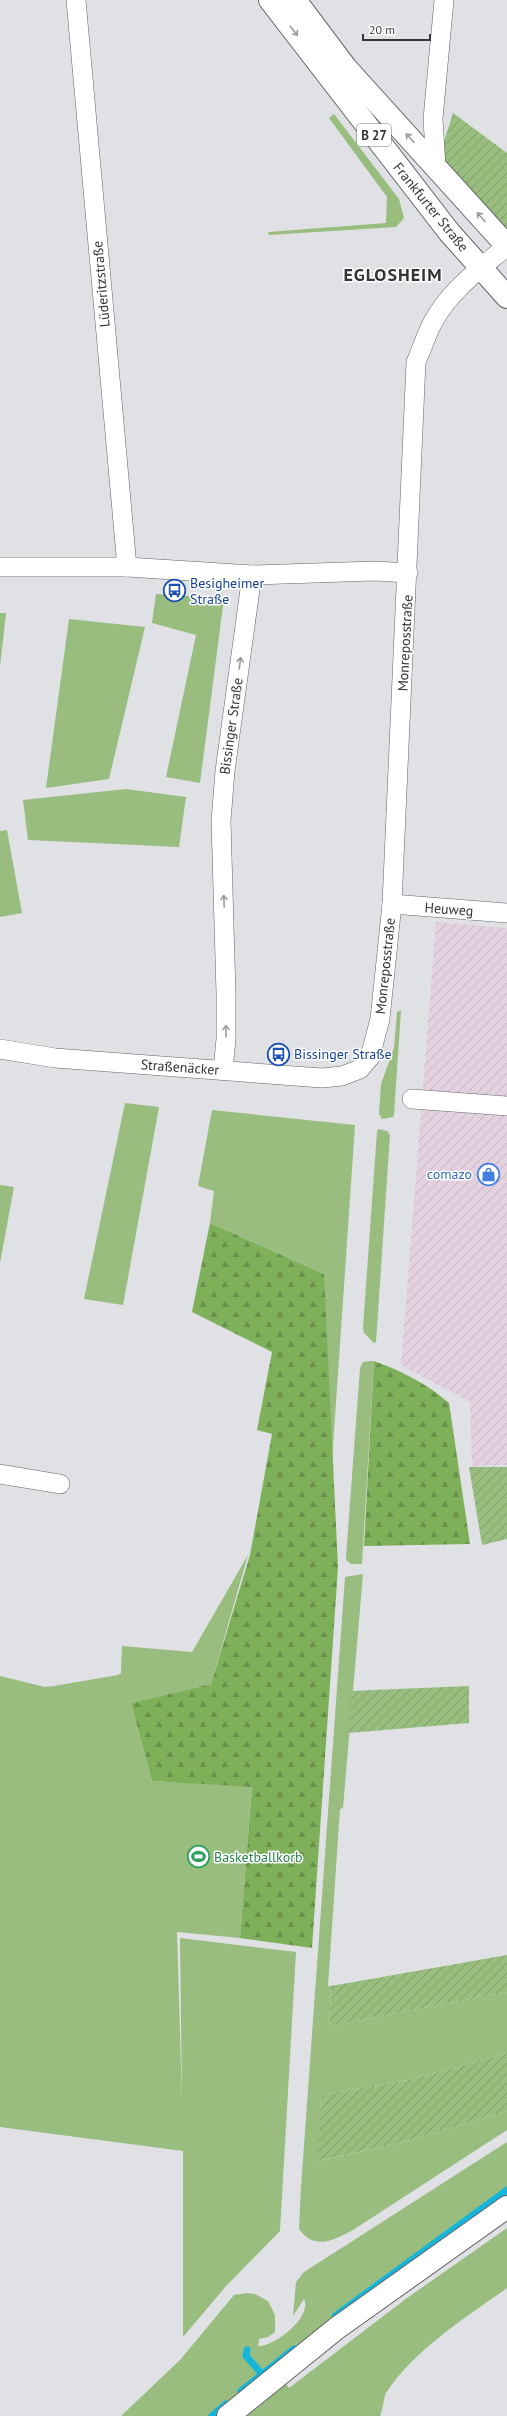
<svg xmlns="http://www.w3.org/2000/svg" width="507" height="2416" viewBox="0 0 507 2416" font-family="'PT Sans',sans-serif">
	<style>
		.industrial { fill: url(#industrial-furrows) }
		.grass { fill: #98bd7f }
		.forest { fill: url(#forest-firs) }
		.garden { fill: url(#garden-furrows) }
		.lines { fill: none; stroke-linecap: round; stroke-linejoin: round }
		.stream { stroke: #15b5dc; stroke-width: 7 }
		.street-casing { stroke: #636467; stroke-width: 20 }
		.secondary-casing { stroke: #636467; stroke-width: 24 }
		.primary-casing { stroke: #636467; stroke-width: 24 }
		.street { stroke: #fff; stroke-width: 19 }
		.secondary { stroke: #fff; stroke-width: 22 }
		.primary { stroke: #fff; stroke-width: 22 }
		.oneway { stroke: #9a9a9a }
		.labels { text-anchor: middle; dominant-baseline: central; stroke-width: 3; stroke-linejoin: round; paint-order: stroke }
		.shield { fill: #fff; stroke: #727272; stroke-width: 1 }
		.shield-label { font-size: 13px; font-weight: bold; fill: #353536 }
		.street-label { font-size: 14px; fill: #353536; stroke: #fff }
		.transit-label { font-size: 14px; fill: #164399; stroke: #fff; text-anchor: start }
		.shop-label { font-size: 14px; fill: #366cbe; stroke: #fff; text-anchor: end }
		.leisure-label { font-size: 14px; fill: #27864d; stroke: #fff; text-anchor: start }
		.district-label { font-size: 18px; font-weight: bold; letter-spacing: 1px; fill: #333436; stroke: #fff }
	</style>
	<defs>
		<pattern id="industrial-furrows" width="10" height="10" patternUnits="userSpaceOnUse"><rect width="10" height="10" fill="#e4d1e0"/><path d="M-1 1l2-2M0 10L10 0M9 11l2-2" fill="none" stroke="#c4b4c1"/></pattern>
		<pattern id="forest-firs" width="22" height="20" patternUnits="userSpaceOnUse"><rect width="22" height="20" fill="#7eb05a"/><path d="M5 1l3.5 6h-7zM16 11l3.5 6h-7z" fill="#68904b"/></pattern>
		<pattern id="garden-furrows" width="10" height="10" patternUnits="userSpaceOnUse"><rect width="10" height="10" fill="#98bd7f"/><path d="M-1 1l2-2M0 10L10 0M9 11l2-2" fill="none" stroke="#7d9a69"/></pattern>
	</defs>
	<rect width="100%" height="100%" fill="#e0e1e4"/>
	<polygon class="industrial" points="436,922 507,928 507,1465 472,1466 470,1402 401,1365"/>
	<g class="grass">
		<polygon points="334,114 399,199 404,218 396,227 269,235 268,232 386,223 387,197 329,118"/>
		<polygon points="156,594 224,598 200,783 166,777 196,635 152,623"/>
		<polygon points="0,613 6,613 0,667"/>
		<polygon points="69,619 145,627 109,779 46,788"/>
		<polygon points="126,789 186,797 179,847 28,840 23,800"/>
		<polygon points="7,830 22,913 0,917 0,831"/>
		<polygon points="401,1010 394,1115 393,1117 382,1119 379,1114 381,1084 394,1048 397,1012"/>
		<polygon points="125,1103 159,1107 123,1305 84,1299"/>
		<polygon points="212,1110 355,1125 324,1578 315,1658 324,1274 210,1223 214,1191 198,1186"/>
		<polygon points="379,1129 387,1131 390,1135 376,1342 374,1343 364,1333 363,1327 377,1131"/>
		<polygon points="0,1185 14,1187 0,1263"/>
		<polygon points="371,1361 374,1361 362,1564 351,1564 346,1560 346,1557 360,1368 363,1362"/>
		<polygon points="248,1555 211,1684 131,1703 152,1781 252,1786 240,1938 177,1932 182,2100 180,1938 296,1952 280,2231 227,2285 183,2337 183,2151 0,2127 0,1676 45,1687 54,1686 118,1675 121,1673 122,1646 192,1652"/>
		<path d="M363 1574 343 1808 340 1809 328 1986H331L329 2026 507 1992V2053L408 2080 321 2095 318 2161 400 2143 507 2111V2130L353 2230C334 2240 315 2251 299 2229L301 2187 345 1577Z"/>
		<path d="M507 2142V2197L219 2416H121L180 2360 234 2295 247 2293 255 2294 268 2301 275 2315V2332L268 2337 259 2339 258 2346C274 2347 313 2317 304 2299L293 2316 296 2282 304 2272Z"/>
		<path d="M507 2228V2288C465 2318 415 2349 386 2393 384 2396 383 2409 380 2416H228L279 2374 289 2388 407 2298Z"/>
	</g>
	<g class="forest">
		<polygon points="210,1223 324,1274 338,1567 312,1948 240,1938 252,1787 152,1781 131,1703 211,1684 250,1555 272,1434 257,1430 272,1352 192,1312"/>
		<path d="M374 1361C402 1371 427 1384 449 1403L470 1544 364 1546Z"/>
	</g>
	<g class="garden">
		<polygon points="453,113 507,153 507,247 436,167"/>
		<polygon points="469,1467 507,1467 507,1539 482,1545"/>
		<polygon points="469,1686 469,1723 348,1733 351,1691"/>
		<polygon points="507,1955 507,1992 329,2026 331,1986"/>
		<polygon points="507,2053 507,2111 400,2143 317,2161 321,2095 408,2080"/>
	</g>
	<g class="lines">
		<g class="stream">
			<polyline points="335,2316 507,2190"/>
			<polyline points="247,2350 246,2356 262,2374"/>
			<polyline points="241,2391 294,2349"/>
			<polyline points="212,2416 226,2404"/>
		</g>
		<defs>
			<g id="street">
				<polyline points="76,0 127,567"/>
				<polyline points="436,167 433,119 444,0"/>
				<polyline points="0,567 127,567 252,575 375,571 408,573"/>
				<polyline points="392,904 507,913"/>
				<path d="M0 1049 55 1058 322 1078 342 1076 360 1069 370 1057 380 1019 392 904 416 362C422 349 426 335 433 322 450 290 480 269 507 246"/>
				<polyline points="223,1070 226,1039 226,994 221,821 225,771 252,575"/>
				<polyline points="412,1099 507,1106"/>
				<polyline points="0,1474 60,1484"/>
			</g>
			<polyline id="secondary" points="228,2416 337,2328 507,2207"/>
			<g id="primary">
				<polyline points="270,0 449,232 507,297"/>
				<polyline points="295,0 346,68 507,246"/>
			</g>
		</defs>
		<use href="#street" class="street-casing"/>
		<use href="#secondary" class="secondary-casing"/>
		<use href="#primary" class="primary-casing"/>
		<use href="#street" class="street"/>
		<use href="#secondary" class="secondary"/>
		<use href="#primary" class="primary"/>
	</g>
	<defs><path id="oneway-shaft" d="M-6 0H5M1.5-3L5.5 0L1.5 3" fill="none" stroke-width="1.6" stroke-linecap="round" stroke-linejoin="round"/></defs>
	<g class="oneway">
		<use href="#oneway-shaft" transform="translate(294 31) rotate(52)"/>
		<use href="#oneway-shaft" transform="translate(410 138) rotate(-132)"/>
		<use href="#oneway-shaft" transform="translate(481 217) rotate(-131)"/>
		<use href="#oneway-shaft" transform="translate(240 663) rotate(-82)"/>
		<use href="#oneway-shaft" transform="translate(224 901) rotate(-92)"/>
		<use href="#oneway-shaft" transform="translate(226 1031) rotate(-90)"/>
	</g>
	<defs>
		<symbol id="bus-ring" viewBox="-11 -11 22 22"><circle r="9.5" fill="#fff" stroke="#1a4fb4" stroke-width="1.5"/><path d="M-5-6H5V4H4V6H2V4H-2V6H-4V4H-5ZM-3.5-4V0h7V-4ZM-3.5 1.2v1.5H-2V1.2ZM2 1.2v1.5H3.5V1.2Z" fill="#1a4fb4"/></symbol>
		<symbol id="shop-ring" viewBox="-11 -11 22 22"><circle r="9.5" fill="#fff" stroke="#3f7fe0" stroke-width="1.5"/><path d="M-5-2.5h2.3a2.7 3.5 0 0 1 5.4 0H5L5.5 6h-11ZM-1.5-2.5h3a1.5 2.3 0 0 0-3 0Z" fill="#3f7fe0"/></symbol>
		<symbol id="stadium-ring" viewBox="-11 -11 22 22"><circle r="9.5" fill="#fff" stroke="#2e9e5b" stroke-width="1.5"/><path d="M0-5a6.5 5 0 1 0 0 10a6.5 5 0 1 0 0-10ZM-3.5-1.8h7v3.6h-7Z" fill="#2e9e5b"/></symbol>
	</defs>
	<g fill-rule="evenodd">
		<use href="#bus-ring" x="162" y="578" width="25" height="25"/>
		<use href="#bus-ring" x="266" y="1042" width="25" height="25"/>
		<use href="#shop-ring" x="476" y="1162" width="25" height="25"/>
		<use href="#stadium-ring" x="186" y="1844" width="25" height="25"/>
	</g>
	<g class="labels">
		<rect class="shield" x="357" y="124" width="34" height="22" rx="3"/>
		<g class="shield-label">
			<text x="374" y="135">B 27</text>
		</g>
		<g class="street-label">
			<text transform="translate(431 207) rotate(51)">Frankfurter Straße</text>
			<text transform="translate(101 284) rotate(-95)">Lüderitzstraße</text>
			<text transform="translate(405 643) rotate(-87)">Monreposstraße</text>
			<text transform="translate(231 726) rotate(-82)">Bissinger Straße</text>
			<text transform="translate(449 909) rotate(4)">Heuweg</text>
			<text transform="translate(385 966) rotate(-84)">Monreposstraße</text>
			<text transform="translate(180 1067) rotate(4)">Straßenäcker</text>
		</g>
		<g class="transit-label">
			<text x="190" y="583">Besigheimer<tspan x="190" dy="16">Straße</tspan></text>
			<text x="294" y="1054">Bissinger Straße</text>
		</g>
		<g class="shop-label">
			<text x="472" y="1174">comazo</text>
		</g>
		<g class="leisure-label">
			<text x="214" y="1857">Basketballkorb</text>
		</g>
		<g class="district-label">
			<text x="393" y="274">EGLOSHEIM</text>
		</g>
	</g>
	<path d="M363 34v6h67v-6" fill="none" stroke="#353536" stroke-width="2"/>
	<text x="369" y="34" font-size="12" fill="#353536" stroke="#ffffff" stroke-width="3" paint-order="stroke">20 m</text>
</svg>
